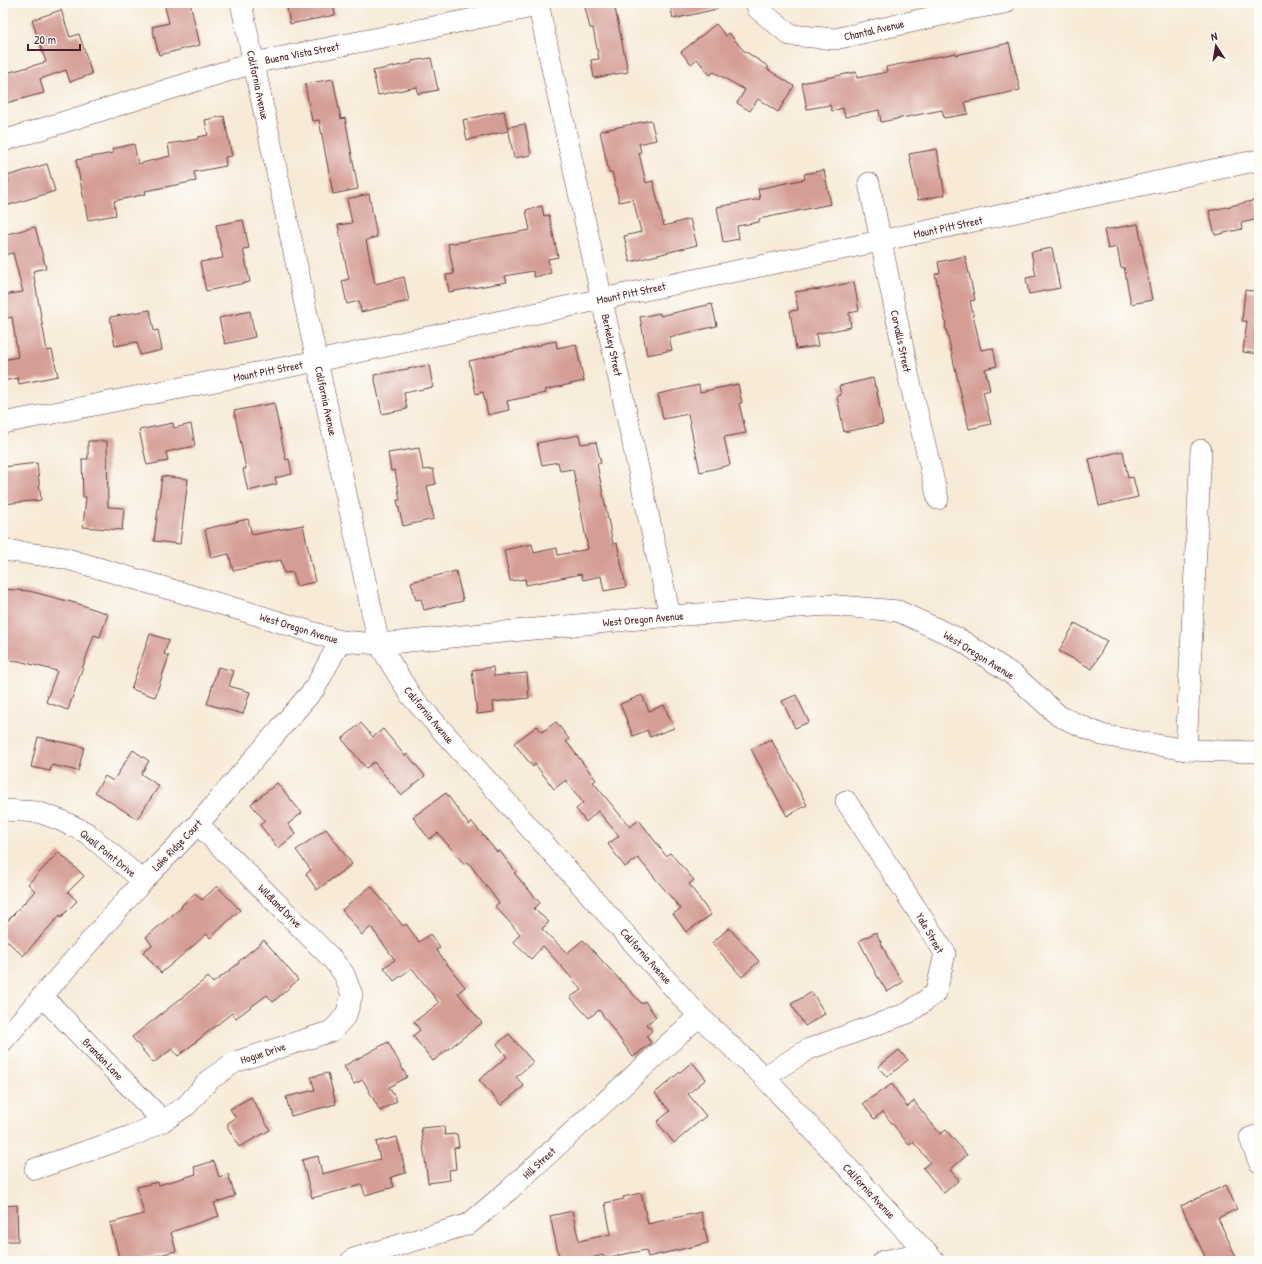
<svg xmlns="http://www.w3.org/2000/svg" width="1262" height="1264" viewBox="0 0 1262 1264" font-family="'Patrick Hand',sans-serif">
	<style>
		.building { fill: #d49d95 }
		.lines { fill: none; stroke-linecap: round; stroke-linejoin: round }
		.minor-casing { stroke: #643d45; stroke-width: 22 }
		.minor { stroke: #fff; stroke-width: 21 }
		.labels { text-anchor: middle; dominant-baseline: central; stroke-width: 3; stroke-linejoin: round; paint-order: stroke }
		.street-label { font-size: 11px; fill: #4a1f2b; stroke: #fdfcf7 }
	</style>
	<rect width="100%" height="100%" fill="#fdfcf7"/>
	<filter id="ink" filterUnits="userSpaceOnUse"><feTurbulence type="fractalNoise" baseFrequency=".025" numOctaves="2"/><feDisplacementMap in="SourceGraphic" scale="8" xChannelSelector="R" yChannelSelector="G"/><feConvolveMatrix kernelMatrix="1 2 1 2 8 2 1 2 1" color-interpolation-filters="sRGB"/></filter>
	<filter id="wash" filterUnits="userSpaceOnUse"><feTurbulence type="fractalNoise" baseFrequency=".012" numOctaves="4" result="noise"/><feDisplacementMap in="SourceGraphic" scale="16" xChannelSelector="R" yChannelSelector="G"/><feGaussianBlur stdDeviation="0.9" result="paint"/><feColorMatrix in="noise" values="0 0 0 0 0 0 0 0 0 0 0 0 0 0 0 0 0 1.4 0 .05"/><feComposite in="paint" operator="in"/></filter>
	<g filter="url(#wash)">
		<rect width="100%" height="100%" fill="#f7ead7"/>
		<g id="blocks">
			<g class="building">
				<polygon points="164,3 190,3 200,45 159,55 152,27 169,23"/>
				<polygon points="286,3 333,3 335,15 290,24"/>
				<polygon points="584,3 614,3 628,72 594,78 591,60 599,59 593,28 590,28"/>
				<polygon points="670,3 716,3 717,9 673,19"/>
				<polygon points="61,10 70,37 79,34 92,74 70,82 66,70 40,79 44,93 6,103 3,91 3,74 46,62 32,20"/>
				<polygon points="716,24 726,36 729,33 743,50 769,67 767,69 794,86 778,112 758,99 750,111 737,103 745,90 714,72 710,75 697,59 691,64 681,52"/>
				<polygon points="1009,43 1020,90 965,102 968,114 944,118 942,110 881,122 879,110 845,117 843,108 832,111 830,105 807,109 802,83 856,72 857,78 887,72 886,67 956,53 956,55"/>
				<polygon points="431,58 438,90 418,94 417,87 378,95 373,71 412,63 412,61"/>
				<polygon points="333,79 341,119 345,118 358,189 333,194 319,120 312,121 305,84"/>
				<polygon points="504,111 508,131 467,140 463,120"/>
				<polygon points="224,116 232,156 225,157 226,166 194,172 196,181 145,191 146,194 114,201 116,215 88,220 76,160 113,153 112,149 134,144 138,164 170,156 168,144 198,139 198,137 208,135 205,120"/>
				<polygon points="651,120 656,140 639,144 641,152 639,153 646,183 653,181 664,226 690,219 697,245 630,262 624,236 641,232 633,199 619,202 612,172 609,173 600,131"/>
				<polygon points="525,124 531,155 514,158 508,127"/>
				<polygon points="937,149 945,195 918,200 909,154"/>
				<polygon points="47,164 55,191 3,207 3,184 9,182 7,176"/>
				<polygon points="824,170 831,204 759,219 759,222 737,226 739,239 723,242 717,207 760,199 758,189 805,179 804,174"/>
				<polygon points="369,194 377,237 366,240 375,284 404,277 409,301 361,312 359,301 347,304 342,281 349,279 338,225 352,223 347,199"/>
				<polygon points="1256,200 1259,211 1259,219 1241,223 1242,229 1215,235 1209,211"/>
				<polygon points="542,206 544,216 549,215 558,257 548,259 551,273 534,277 533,271 505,276 507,282 449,292 446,275 454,274 448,244 530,230 526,210"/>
				<polygon points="243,220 249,248 243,249 250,282 206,291 200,262 223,258 216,225"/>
				<polygon points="1138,224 1152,300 1131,304 1124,267 1121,268 1117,247 1108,249 1104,230"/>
				<polygon points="35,227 46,268 33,271 47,351 52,350 58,376 19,384 18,378 3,381 3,360 18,357 12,317 3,319 3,295 23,292 13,253 3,255 3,235"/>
				<polygon points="1052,248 1060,288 1029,294 1026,278 1036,276 1031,252"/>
				<polygon points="965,256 975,300 970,301 981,350 993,348 997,366 985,369 990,390 983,392 991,424 969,429 945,324 946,324 935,274 940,273 938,262"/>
				<polygon points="854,282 859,311 849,313 851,327 816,334 818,346 796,349 790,311 798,310 795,292 815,289 815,290"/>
				<polygon points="1245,290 1259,292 1259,354 1243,352 1247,321 1242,321"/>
				<polygon points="712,304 717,326 669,337 672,350 647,355 640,317 660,313 660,316"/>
				<polygon points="150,310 154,331 158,330 162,350 140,355 137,342 115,346 110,317"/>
				<polygon points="250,311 255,337 225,344 219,318"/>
				<polygon points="556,341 557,348 576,344 584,381 545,390 546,393 507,401 509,410 488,415 483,392 476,394 469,361 541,345 541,344"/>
				<polygon points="429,365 433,387 404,393 407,409 382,414 374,375"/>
				<polygon points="873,378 875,387 876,387 883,424 844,432 837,396 841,395 839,386"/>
				<polygon points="738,384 742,403 739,403 746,433 724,437 730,465 700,472 688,414 663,419 658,394 699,385 700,392"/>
				<polygon points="274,403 286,460 289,459 292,474 275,478 277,484 248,491 243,469 246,469 234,411"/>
				<polygon points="173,423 174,428 191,424 195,446 166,452 168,461 147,465 139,430"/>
				<polygon points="579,435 581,444 596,442 601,463 597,464 613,544 617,543 626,587 604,591 601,576 583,580 581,574 526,585 525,579 510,581 504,550 532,544 534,553 557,548 558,555 588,549 573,469 560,471 558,462 542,465 537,443"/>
				<polygon points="88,441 107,441 108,507 124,508 122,530 83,527 86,497 83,497 82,459 88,459"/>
				<polygon points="419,448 423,470 433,469 436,484 427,486 434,519 403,526 397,500 400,500 395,470 391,471 388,453"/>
				<polygon points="1123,451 1128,478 1133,477 1138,497 1099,506 1089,459"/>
				<polygon points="37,463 41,500 3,504 3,467"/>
				<polygon points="162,476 188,479 180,544 154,541"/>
				<polygon points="248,519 252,535 303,525 315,582 296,586 293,572 284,573 281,560 233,571 229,554 211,558 205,529"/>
				<polygon points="456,571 463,601 424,610 421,599 416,600 411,582"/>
				<polygon points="3,589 29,591 79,604 108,614 100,637 94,635 68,710 46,702 57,671 19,661 3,660"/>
				<polygon points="1075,623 1107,641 1092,669 1059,651"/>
				<polygon points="150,634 169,640 164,654 169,656 155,697 131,689"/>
				<polygon points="218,667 234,671 229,686 250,692 243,714 207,704"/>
				<polygon points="493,667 494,676 527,673 529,698 493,702 494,712 477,714 472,670"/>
				<polygon points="642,695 649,711 664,705 674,728 650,737 647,730 633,736 620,704"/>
				<polygon points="796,695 809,722 795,728 782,701"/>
				<polygon points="556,722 569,739 566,741 596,780 593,782 630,827 639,820 666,856 670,853 694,880 689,884 711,915 686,932 673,914 681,909 638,858 625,867 608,844 619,836 598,811 586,822 576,809 583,803 566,780 554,789 535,764 533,767 514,743 537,726 542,732"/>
				<polygon points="361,723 373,737 383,729 405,756 407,754 425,776 401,795 374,762 366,768 342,739"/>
				<polygon points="38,737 84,747 78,771 52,765 50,771 31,767"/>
				<polygon points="771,739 807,805 787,816 751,749"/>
				<polygon points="133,750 149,761 141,774 159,786 137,819 95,792 105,776 113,781"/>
				<polygon points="277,783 302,813 288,824 296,834 278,848 260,825 265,821 251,804"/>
				<polygon points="446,793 469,825 472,822 497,852 499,850 516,872 514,873 540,903 534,909 549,922 542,929 567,953 583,940 642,1004 645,1001 656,1017 647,1024 652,1031 646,1036 651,1043 650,1044 633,1057 599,1010 589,1018 570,997 582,990 543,946 531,959 513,942 520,934 495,906 499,903 468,862 464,864 438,833 429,839 413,817"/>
				<polygon points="326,829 352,864 317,890 306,874 311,870 296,850"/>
				<polygon points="59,852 84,876 68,892 77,901 61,917 60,915 23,956 3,937 3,926 35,891 28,884"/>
				<polygon points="217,886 240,910 210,938 207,934 161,973 143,952 152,945 146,937 182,907 181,906 195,893 202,900"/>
				<polygon points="371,886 403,926 406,924 419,942 430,934 440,948 436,950 465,987 458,993 482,1023 433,1061 413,1036 420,1030 414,1022 439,1003 412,968 394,981 384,967 395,960 371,927 362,935 342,910"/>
				<polygon points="729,928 759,961 742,977 712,943"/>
				<polygon points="876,932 890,962 903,982 887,992 876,974 859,941"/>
				<polygon points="264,940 298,980 273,1002 267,995 236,1018 232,1013 178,1056 172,1049 153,1063 132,1037 208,977 213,983 239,963 238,962"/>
				<polygon points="812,992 825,1014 805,1026 791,1004"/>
				<polygon points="509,1034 533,1062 516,1077 524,1086 501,1105 479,1080 507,1057 497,1044"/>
				<polygon points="388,1042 407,1077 389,1087 397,1101 380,1111 363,1080 354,1084 344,1066"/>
				<polygon points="899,1050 908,1060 887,1077 878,1067"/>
				<polygon points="692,1062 706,1079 688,1094 706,1116 674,1143 657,1122 670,1111 655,1093"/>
				<polygon points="328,1073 336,1104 291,1116 286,1097 315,1090 311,1077"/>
				<polygon points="892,1084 907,1107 914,1101 940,1134 946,1130 967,1155 950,1170 959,1180 944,1193 923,1168 930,1162 913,1142 909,1145 883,1112 874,1119 863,1103"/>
				<polygon points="251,1097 270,1130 239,1147 228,1128 228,1123 236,1118 230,1109"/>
				<polygon points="444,1126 445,1135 457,1134 459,1147 454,1148 456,1169 449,1170 450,1180 428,1183 421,1128"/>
				<polygon points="397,1137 406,1173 391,1177 394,1187 365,1195 362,1185 312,1198 302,1160 318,1156 322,1174 380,1159 376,1142"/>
				<polygon points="214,1161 219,1177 228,1174 235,1196 214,1203 219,1216 171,1232 176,1251 136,1261 120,1261 110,1223 144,1214 137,1187 158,1182 159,1185 196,1174 194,1167"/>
				<polygon points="1226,1185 1237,1209 1218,1218 1238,1261 1207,1261 1181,1206"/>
				<polygon points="641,1193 648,1224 701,1212 708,1243 648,1257 646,1250 604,1258 603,1255 580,1261 560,1261 550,1216 572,1211 579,1241 611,1234 605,1203 624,1199 623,1197"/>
				<polygon points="17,1205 18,1241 3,1241 3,1206"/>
			</g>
		</g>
	</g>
	<g filter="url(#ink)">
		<use href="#blocks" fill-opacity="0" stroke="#643d45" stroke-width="1"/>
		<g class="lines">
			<defs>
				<g id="minor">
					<polyline points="241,3 317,361 379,644 411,696 699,1016 764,1077 934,1261"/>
					<polyline points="538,3 670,616"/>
					<polyline points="756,3 758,9 790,35 835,39 964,10 1005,3"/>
					<polyline points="3,141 253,63 538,6"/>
					<polyline points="869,183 909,378 938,499"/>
					<polyline points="3,423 317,361 602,299 880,241 1259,160"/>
					<polyline points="3,550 64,558 244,611 340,641 379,644 670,616 828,605 898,611 959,639 1015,676 1059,716 1102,735 1186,750 1259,752"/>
					<polyline points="1186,750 1201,450"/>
					<polyline points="3,810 38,812 60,820 87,833 143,881"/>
					<polyline points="42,996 163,1121"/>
					<polyline points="3,1041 143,881 198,824 315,688 340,641"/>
					<polyline points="764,1077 809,1049 908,1013 936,993 945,953 846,801"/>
					<polyline points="1259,1135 1250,1138 1259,1162"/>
					<polyline points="35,1169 137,1134 163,1121 187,1105 209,1080 235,1062 332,1031 346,1015 352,995 344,974 333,960 198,824"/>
					<polyline points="351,1261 353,1259 469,1224 509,1190 699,1016"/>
					<polyline points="883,1261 927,1252"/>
				</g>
			</defs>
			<use href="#minor" class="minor-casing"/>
			<use href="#minor" class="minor"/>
		</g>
	</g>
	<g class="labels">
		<g class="street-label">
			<text transform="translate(874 30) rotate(-13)">Chantal Avenue</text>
			<text transform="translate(302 53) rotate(-11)">Buena Vista Street</text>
			<text transform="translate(258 85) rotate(78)">California Avenue</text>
			<text transform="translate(948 227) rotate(-12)">Mount Pitt Street</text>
			<text transform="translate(631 293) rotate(-12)">Mount Pitt Street</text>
			<text transform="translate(901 341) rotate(78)">Corvallis Street</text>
			<text transform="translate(612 345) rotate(78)">Berkeley Street</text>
			<text transform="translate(268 371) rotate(-11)">Mount Pitt Street</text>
			<text transform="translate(326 401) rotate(78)">California Avenue</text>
			<text transform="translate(643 619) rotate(-5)">West Oregon Avenue</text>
			<text transform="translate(299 628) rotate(17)">West Oregon Avenue</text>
			<text transform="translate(979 655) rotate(32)">West Oregon Avenue</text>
			<text transform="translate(429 715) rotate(50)">California Avenue</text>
			<text transform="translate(177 845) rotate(-46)">Lake Ridge Court</text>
			<text transform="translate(108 853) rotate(39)">Quail Point Drive</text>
			<text transform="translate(280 906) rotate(45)">Wildland Drive</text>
			<text transform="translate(930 933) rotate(60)">Yale Street</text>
			<text transform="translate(646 956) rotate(48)">California Avenue</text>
			<text transform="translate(263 1053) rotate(-18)">Hogue Drive</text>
			<text transform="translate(103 1059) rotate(46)">Brandon Lane</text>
			<text transform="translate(539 1163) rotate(-43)">Hill Street</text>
			<text transform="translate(869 1191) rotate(47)">California Avenue</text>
		</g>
	</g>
	<rect width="1262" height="1264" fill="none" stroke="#fdfcf7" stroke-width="16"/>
	<g transform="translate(1216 46) rotate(348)" stroke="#fdfcf7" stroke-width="3" paint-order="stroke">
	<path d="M0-3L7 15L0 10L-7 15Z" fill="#4a1f2b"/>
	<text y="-6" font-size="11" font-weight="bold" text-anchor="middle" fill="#4a1f2b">N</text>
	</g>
	<path d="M28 44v6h52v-6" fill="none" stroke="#4a1f2b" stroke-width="2"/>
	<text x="34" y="44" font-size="12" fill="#4a1f2b" stroke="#fdfcf7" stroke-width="3" paint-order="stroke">20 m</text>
</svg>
